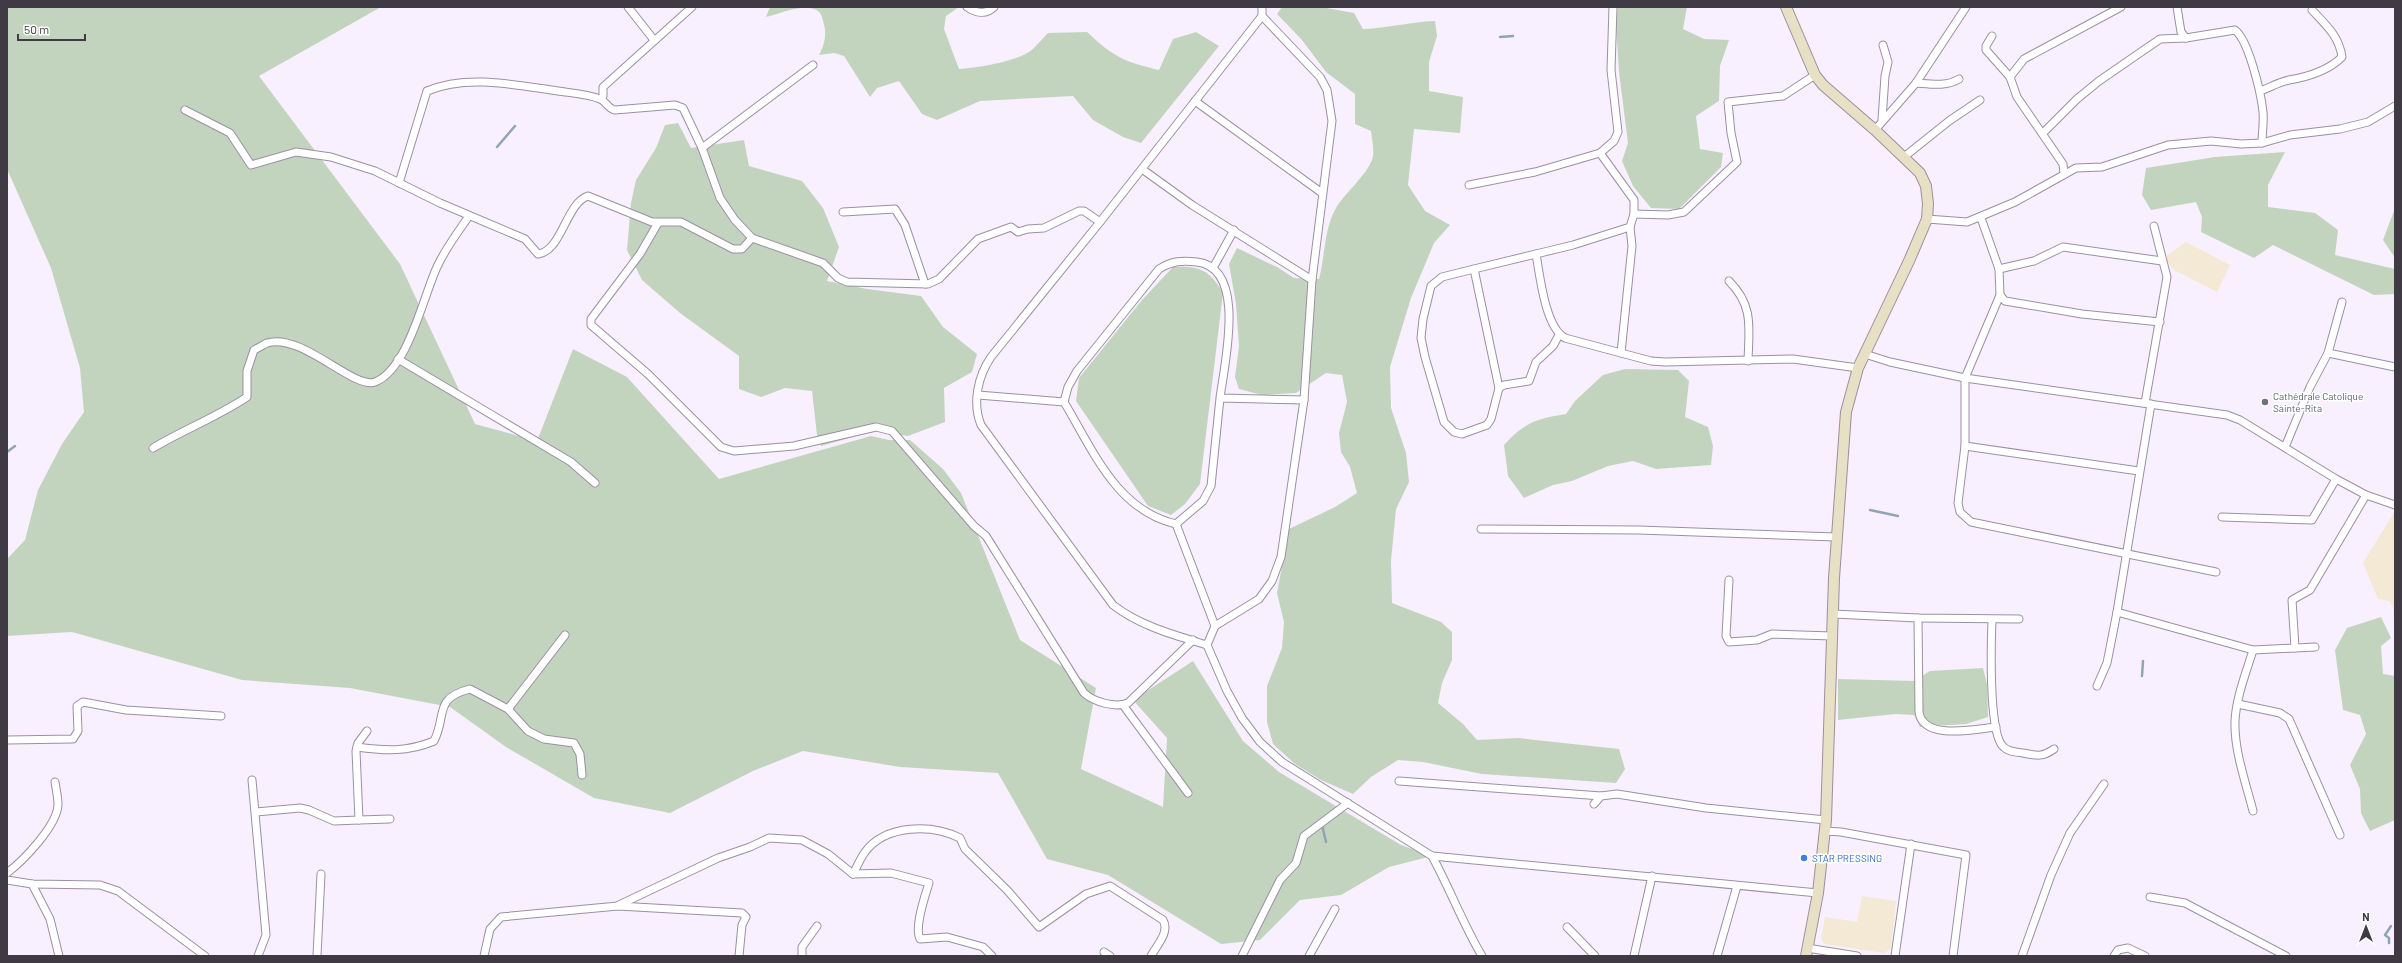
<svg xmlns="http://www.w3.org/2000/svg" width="2402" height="963" viewBox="0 0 2402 963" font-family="Barlow,sans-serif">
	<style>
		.education { fill: #f4e9d4 }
		.green { fill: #c3d4be }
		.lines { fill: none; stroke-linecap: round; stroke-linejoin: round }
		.stream { stroke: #8fa5b6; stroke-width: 2.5 }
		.minor-casing { stroke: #9b8fa5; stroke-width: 9 }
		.secondary-casing { stroke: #9b8fa5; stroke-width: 12 }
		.minor { stroke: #fff; stroke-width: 7 }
		.secondary { stroke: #e8e0c4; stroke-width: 10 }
		.worship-dot { fill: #6b7280; stroke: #fff; stroke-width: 1.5 }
		.shop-dot { fill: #3f7fe0; stroke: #fff; stroke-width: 1.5 }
		.labels { text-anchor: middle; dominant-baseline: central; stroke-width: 3; stroke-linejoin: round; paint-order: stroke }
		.worship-label { font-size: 10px; fill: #5b616d; stroke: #fff; text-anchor: start }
		.shop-label { font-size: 10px; fill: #366cbe; stroke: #fff; text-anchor: start }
	</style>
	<rect width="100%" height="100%" fill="#f8f0ff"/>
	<g class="education">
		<polygon points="2186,242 2230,265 2217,292 2174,270 2164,258"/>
		<polygon points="2395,511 2395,631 2393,607 2389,601 2378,599 2363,563"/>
		<polygon points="1862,896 1896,901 1891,949 1884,953 1824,944 1821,938 1825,917 1857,922"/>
	</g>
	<g class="green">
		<polygon points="7,7 381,7 259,76 400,264 475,424 537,441 573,349 627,377 719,479 871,436 889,440 910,440 943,469 961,493 1020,640 1096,688 1081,769 1163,807 1167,738 1133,700 1193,661 1243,741 1279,772 1401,845 1432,856 1389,867 1341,895 1300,900 1260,940 1221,944 1108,875 1047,859 998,773 900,767 803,751 753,771 670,813 594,798 506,747 450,707 350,688 242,680 72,632 7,636 7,559 25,540 38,490 62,444 84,412 80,368 51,268 7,169"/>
		<path d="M770 7H959L946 16 944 29 959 69C977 68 1020 61 1033 49 1038 44 1043 38 1048 33L1087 32C1115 58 1123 61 1159 70L1173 39 1196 32 1219 46 1141 143 1123 137 1093 120 1073 96 980 101 937 120 922 114 899 81 877 88 870 97 844 56 834 53 819 55C824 46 827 34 824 25 823 20 822 14 818 11 805 2 779 14 766 17Z"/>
		<path d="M1282 7H1321L1354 13 1363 29C1388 28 1410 22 1435 21L1437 36 1429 62V91L1463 97 1460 133 1414 129 1408 185 1425 211 1450 225 1434 243 1411 298 1390 367 1391 408 1406 453 1409 482 1396 509 1391 561 1392 603 1441 622 1452 632V660L1442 683 1438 703 1463 724 1477 740 1518 738 1619 749 1625 769 1616 783 1482 774 1423 762 1398 760 1371 777 1353 794 1321 780 1295 764 1273 744 1267 722V686L1282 648 1284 622 1277 593 1289 529 1335 507 1357 493 1350 467 1341 452 1339 433 1347 402 1342 375 1326 373 1296 393 1262 395 1239 389 1235 377 1239 346 1236 304 1229 264 1237 248 1277 267 1294 278 1319 279C1325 257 1324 228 1336 208 1344 194 1371 171 1373 156 1374 148 1372 139 1371 131L1355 124V94L1326 72 1302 40 1277 14Z"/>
		<polygon points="1618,7 1687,7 1683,29 1704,39 1729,40 1720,66 1719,101 1696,116 1700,149 1723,153 1721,167 1679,209 1651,208 1633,186 1622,161 1628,143 1619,72 1616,24"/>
		<polygon points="678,123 691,148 744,140 749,166 802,181 823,208 839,247 827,281 867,289 921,296 943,327 977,354 972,372 944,388 945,422 908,436 874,431 821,446 817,435 812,391 785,388 761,397 739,389 739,356 680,313 642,280 627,250 631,203 636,180 656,148 665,125"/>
		<polygon points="2285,152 2268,185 2268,207 2315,213 2338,230 2335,255 2395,269 2395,294 2374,295 2273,245 2254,258 2201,232 2202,217 2196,202 2151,210 2142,195 2146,168 2215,157"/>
		<polygon points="2395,208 2395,258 2383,240"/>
		<path d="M1173 267C1199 266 1209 269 1223 293L1200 484 1185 504 1171 515 1148 506 1076 401 1079 378 1142 300Z"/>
		<path d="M1625 369 1678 370 1689 381 1685 417 1708 427 1713 446 1711 465 1656 469 1633 461 1608 466 1572 481 1553 485 1524 498 1508 476 1504 445C1525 422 1536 419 1566 414L1575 401 1603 375Z"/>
		<polygon points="2381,617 2391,638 2381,646 2383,674 2395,676 2395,820 2370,831 2361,813 2360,789 2350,765 2366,734 2360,715 2343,710 2335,650 2347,628"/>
		<polygon points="1983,668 1987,684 1988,717 1966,724 1920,727 1914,715 1895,714 1838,720 1838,679 1914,681 1930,671"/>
	</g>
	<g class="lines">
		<g class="stream">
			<polyline points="1500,37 1513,36"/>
			<polyline points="497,147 515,126"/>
			<polyline points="7,452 15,446"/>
			<polyline points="1870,510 1898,516"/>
			<polyline points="2142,676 2143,661"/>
			<polyline points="1322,825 1326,842"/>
			<polyline points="2389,943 2389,938 2385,935 2391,926"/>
		</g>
		<defs>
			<g id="minor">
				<polyline points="628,7 654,40"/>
				<path d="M967 7C976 13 986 15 994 7"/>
				<polyline points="2177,7 2181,32 2186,38"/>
				<polyline points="1262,16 1320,77 1327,90 1332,121 1312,280 1304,400 1281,557 1272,581 1259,599 1215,626 1207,645 1227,691 1242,718 1260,742 1282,762 1432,856 1818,893"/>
				<polyline points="1992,36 1986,46 1986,50 2010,77 2017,97 2063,164 2064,174"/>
				<polyline points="2010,77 2024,59 2121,7"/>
				<path d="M1916 83C1930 84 1946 87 1959 79"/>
				<path d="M2260 91C2269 88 2279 82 2289 80 2307 77 2328 71 2342 57 2339 36 2326 25 2312 10"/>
				<polyline points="601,99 603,96 603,87 692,7"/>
				<polyline points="1195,101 1322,193"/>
				<path d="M185 110 230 133 251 165 296 152 331 157 375 171 440 203 525 239 538 254C562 251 566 203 588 196L652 222H681L733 249H742L752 238"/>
				<polyline points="1882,120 1885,76 1888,62 1883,45"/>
				<polyline points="1875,130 1916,83 1966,7"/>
				<path d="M2043 133 2077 99 2099 81 2160 39 2186 38 2235 30C2249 41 2261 93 2263 112 2264 122 2262 133 2262 143"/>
				<polyline points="702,148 813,65"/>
				<polyline points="1904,157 1949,121 1980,100"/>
				<polyline points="1142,169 1192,205 1312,280"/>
				<path d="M399 183 427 91C467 74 516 85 558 91 571 93 588 94 600 99 606 101 608 109 615 110L675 105 683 108 702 148 720 198 735 220 752 238 823 263 838 278 847 282 928 284 939 279 978 239 1011 227 1018 232 1028 229 1044 228 1079 211H1084L1100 222"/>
				<polyline points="1469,185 1535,172 1600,153 1614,141 1618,132 1611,70 1613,7"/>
				<polyline points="843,212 895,209 905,225 925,284"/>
				<polyline points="1634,214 1668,215 1684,212 1737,162 1731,133 1728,102 1783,96 1815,75"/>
				<polyline points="1981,218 1999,269 2000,295 2005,301 2082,314 2160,322"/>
				<polyline points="1927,219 1967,222 2015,202 2076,168 2102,167 2168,145 2211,141 2241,144 2262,143 2290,135 2340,129 2368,122 2395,106"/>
				<path d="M658 223 640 254 591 319V325L648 374 721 447 734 451 794 446 876 427 892 431 974 526 986 536 1084 693C1094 702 1115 708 1128 703L1193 640"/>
				<path d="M1536 254C1540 276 1545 327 1565 338L1651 361 1665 362 1793 359 1858 368"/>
				<polyline points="1213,268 1234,230"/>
				<polyline points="1474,269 1499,388 1491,419 1487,425 1462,434 1454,432 1444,422 1425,357 1421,338 1423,319 1431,286 1442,277 1474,269 1536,254 1573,245 1630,227 1634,214 1634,200 1600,153"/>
				<polyline points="1999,269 2034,261 2063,247 2162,261"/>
				<path d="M1729 281C1754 306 1749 328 1748 361"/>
				<polyline points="2000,295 1965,378 1965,446 1958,503 1960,512 1971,522 2216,572"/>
				<polyline points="1621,353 1632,246 1630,227"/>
				<polyline points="2328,353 2395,367"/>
				<polyline points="1865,354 1890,362 1965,378 2227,415 2240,420 2336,479 2366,495 2395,505"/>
				<polyline points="398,359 571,462 595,483"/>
				<polyline points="1499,388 1504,385 1529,381 1536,362 1553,346 1559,335"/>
				<polyline points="978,395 1064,402"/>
				<path d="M1220 398C1224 365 1248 268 1197 262 1182 260 1172 261 1159 269L1077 371 1068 387 1064 402C1093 450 1116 510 1176 524L1203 501 1211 486 1220 398 1304 400"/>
				<polyline points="2145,403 2167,277 2154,226"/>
				<path d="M2151 404 2117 612 2253 650C2246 673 2236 698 2235 721 2234 751 2246 783 2253 811"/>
				<polyline points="1965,446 2139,471"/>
				<polyline points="2285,447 2310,387 2328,353 2342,302"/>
				<path d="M153 448C183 430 217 417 247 397V371L254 350C258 348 263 345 267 343 301 332 354 390 375 382 408 369 423 297 437 267 445 249 458 232 469 216"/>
				<polyline points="2222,517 2312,520 2336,479"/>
				<polyline points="1176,524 1215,626"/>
				<polyline points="1481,529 1639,530 1836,537"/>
				<polyline points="1729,580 1726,636 1729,642 1757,640 1772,634 1832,636"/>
				<polyline points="1833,614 1918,618 2019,619"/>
				<path d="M1918 618 1919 712C1923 741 1976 729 1996 727"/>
				<path d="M1992 620C1991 645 1989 724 2001 744 2006 752 2016 752 2023 753 2037 756 2043 757 2054 749"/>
				<path d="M1207 645C1174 635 1140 626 1113 605L981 425C972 403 978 376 991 357L1100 222 1262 16V7"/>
				<polyline points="2295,648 2292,600 2310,590 2366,495"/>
				<polyline points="2253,650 2315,647"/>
				<polyline points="2097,686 2107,663 2117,612"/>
				<polyline points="2238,704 2280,713 2289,719 2340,835"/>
				<polyline points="1123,705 1188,793"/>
				<polyline points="508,709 565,635"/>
				<polyline points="7,740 73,739 78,731 77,706 83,702 126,710 221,716"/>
				<path d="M357 747C385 751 408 752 434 741 447 716 433 698 470 689L508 709 528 731 544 739 574 743 580 754 582 775"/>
				<polyline points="252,780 266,935 258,956"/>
				<polyline points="1399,781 1601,796"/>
				<polyline points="1594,804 1601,796 1617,794 1706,808 1826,820"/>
				<polyline points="256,812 300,808 309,810 334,821 359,820 356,751 358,743 367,731"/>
				<polyline points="359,820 390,819"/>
				<polyline points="1825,831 1841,832 1966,855 1953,956"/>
				<path d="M1432 856C1450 889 1463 924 1482 956"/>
				<path d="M7 873C23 861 58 825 58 804 58 797 56 789 55 782"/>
				<path d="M853 874C857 867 860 859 865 852 886 824 932 824 960 838L965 849 1007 890 1039 927 1086 894 1110 886 1163 920C1170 932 1157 945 1151 956"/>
				<path d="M853 874 891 873 929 883C925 896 914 927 920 939L947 937 983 947 992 956"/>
				<polyline points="7,880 32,884 100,885 118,891 205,956"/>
				<polyline points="32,884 50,919 59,956"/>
				<polyline points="2150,897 2185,903 2286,956"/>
				<polyline points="619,905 718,858 750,847 769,838 802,840 828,854 853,874"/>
				<polyline points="1567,927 1595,956"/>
				<polyline points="1807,948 1857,956"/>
				<polyline points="1104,952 1110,956"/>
				<polyline points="317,956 321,874"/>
				<polyline points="484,956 490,929 501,917 618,906 742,913 746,917 742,925 739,956"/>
				<polyline points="802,956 802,947 817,926"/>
				<polyline points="1242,956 1280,880 1296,863 1304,836 1348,803"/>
				<polyline points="1309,956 1335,909"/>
				<polyline points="1634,956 1652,876"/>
				<polyline points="1717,956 1737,886"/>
				<polyline points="1895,956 1911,844"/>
				<polyline points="2022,956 2051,875 2070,833 2104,784"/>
				<polyline points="2114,956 2118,950 2128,948 2145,956"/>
			</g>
			<polyline id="secondary" points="1786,7 1815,75 1823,85 1875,130 1920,173 1926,186 1928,204 1927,219 1909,261 1858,368 1846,412 1834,578 1826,820 1818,893 1806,956"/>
		</defs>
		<use href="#minor" class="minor-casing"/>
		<use href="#secondary" class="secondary-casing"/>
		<use href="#minor" class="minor"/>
		<use href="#secondary" class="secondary"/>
	</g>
	<circle class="worship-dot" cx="2265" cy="402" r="4"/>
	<circle class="shop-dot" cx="1804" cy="858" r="4"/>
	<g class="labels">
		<g class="worship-label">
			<text x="2273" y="396">Cathédrale Catolique<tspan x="2273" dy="12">Sainte-Rita</tspan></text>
		</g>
		<g class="shop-label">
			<text x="1812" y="858">STAR PRESSING</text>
		</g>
	</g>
	<rect width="2402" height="963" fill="none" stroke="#3f3a43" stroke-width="16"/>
	<g transform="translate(2366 927)" stroke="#ffffff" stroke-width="3" paint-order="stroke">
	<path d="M0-3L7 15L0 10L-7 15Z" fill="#3f3a43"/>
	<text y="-6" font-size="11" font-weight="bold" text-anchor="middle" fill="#3f3a43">N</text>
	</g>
	<path d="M18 34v6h67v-6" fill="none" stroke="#3f3a43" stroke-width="2"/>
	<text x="24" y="34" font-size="12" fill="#3f3a43" stroke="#ffffff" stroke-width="3" paint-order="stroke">50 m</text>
</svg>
